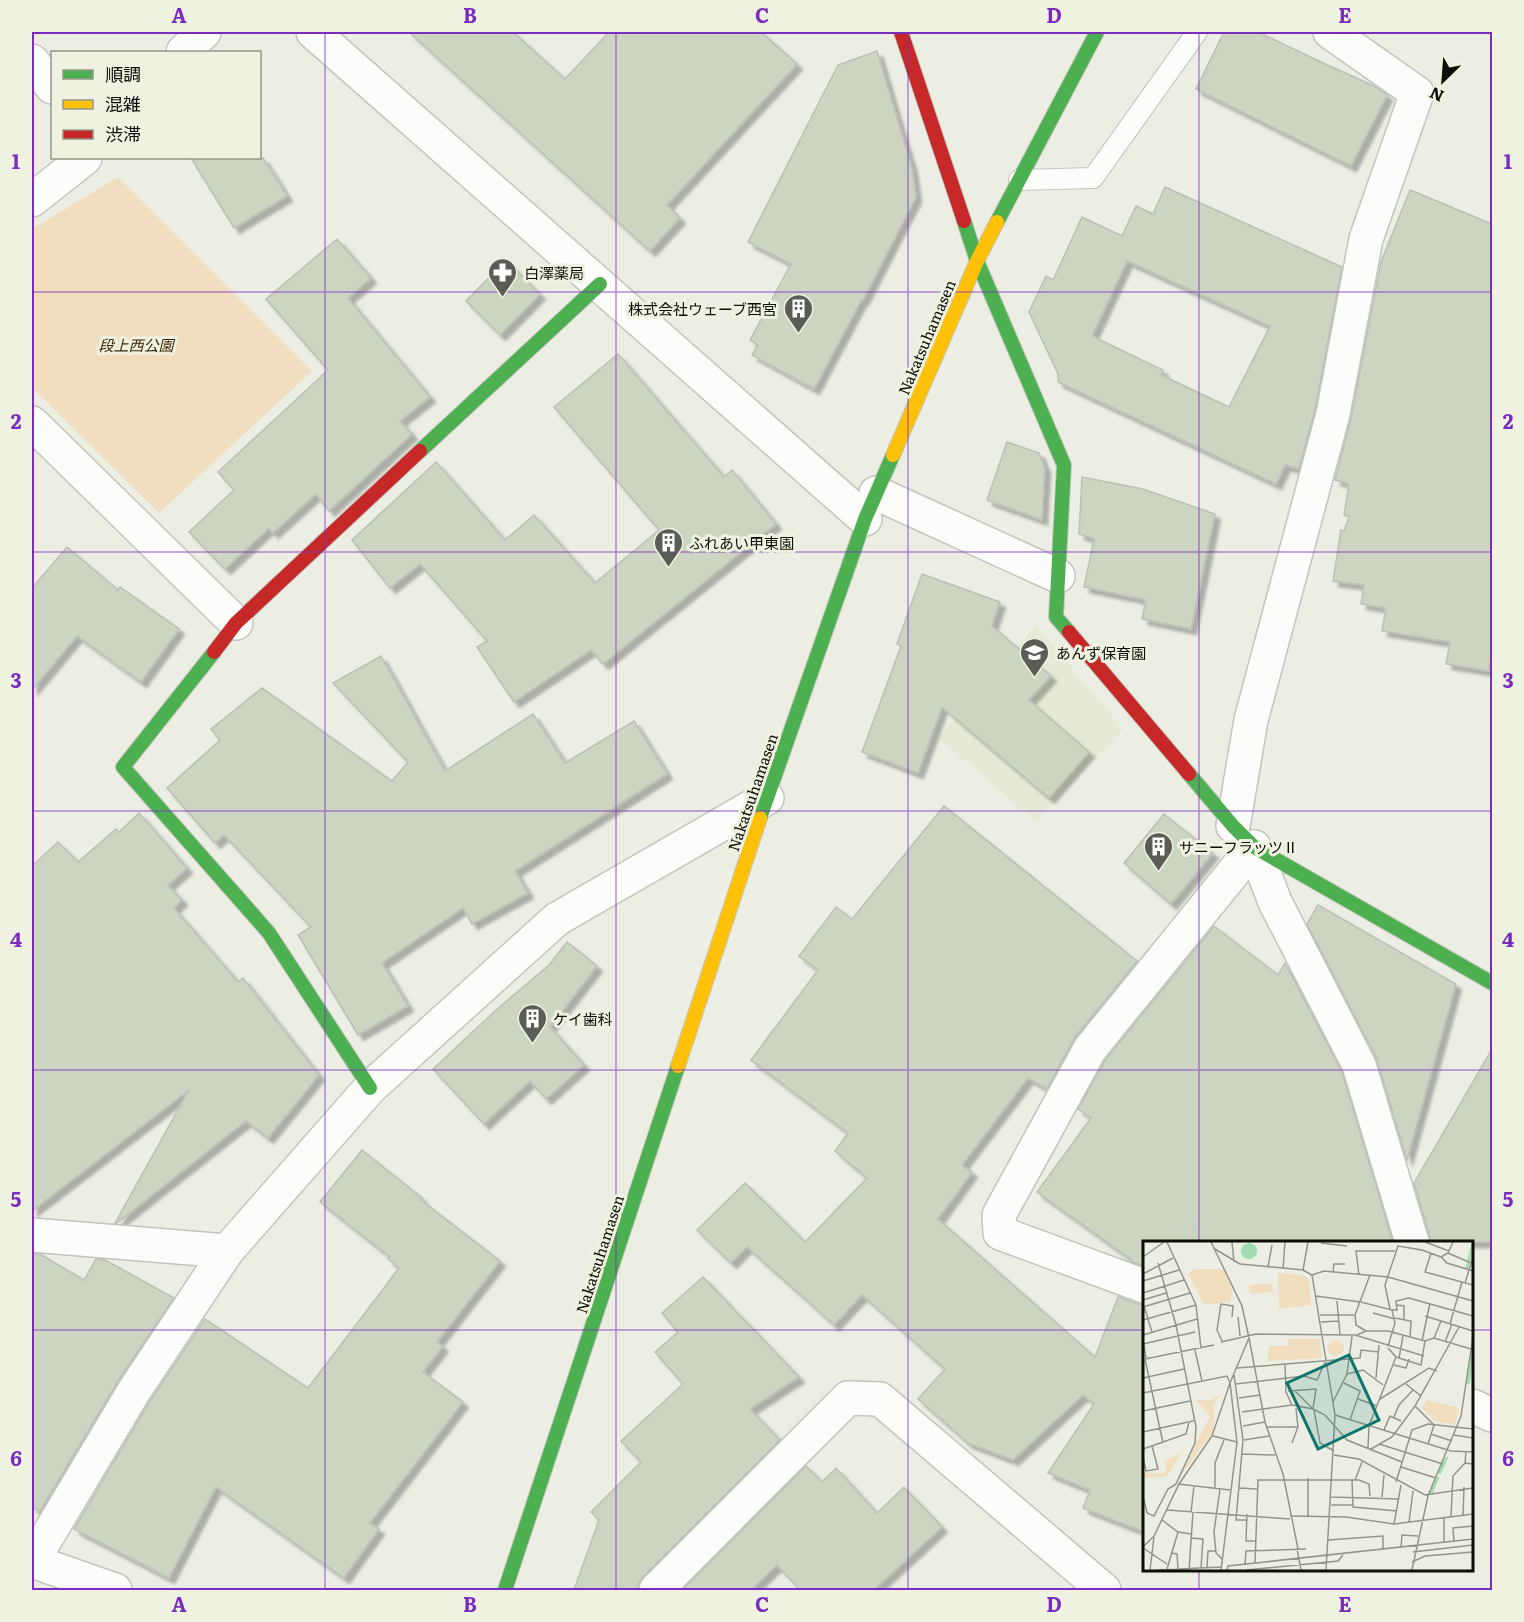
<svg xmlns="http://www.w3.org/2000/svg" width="1524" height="1622" viewBox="0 0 1524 1622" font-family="Literata,'Noto Sans JP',serif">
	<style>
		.built { fill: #e6e9d6 }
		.green { fill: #f0debf }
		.building { fill: #cbd5c1; stroke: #bdbfb8; stroke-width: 1.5; fill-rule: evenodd; filter: url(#shadow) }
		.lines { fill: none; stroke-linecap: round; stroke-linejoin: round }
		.lane-casing { stroke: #c3c5bd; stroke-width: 22 }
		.street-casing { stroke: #c3c5bd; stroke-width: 36 }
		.fast-casing { stroke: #c3c5bd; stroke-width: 16 }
		.slow-casing { stroke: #c3c5bd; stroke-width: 16 }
		.jam-casing { stroke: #c3c5bd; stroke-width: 16 }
		.path { stroke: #cdcecb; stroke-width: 4; stroke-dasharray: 3 3; stroke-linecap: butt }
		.lane { stroke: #fcfcfb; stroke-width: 20 }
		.street { stroke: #fcfcfb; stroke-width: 33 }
		.fast { stroke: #4caf50; stroke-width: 14 }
		.slow { stroke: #ffc107; stroke-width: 14 }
		.jam { stroke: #c62828; stroke-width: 14 }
		.grid { fill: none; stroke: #7b2cbf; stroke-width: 1.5; stroke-opacity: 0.55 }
		.labels { text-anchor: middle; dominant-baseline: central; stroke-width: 6; stroke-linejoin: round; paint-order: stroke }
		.poi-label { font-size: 15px; fill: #0d0e08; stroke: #eff2e0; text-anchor: start }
		.street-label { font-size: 15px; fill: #0d0e08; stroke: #eff2e0 }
		.park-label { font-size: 15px; font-style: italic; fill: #3d2702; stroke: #eff2e0 }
		.inset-river { fill: none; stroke: #a0ddb2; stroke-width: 3 }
		.inset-road { fill: none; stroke: #93948c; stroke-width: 1.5 }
		.view { fill: #0f766e; fill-opacity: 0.15; stroke: #0f766e; stroke-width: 3 }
		.inset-edge { fill: none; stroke: #0d0e08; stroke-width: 3 }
		.neatline { fill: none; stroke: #7b2cbf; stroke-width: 2 }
		.grid-label { font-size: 20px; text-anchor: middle; font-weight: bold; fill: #7b2cbf }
	</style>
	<defs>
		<filter id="shadow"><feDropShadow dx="5.5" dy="5.5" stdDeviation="1.5" flood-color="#0004"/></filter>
	</defs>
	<rect width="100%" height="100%" fill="#eceee4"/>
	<polygon class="built" points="1036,625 1123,729 1036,822 939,738"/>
	<polygon class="green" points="118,177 312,371 159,513 32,387 32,229"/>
	<g class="building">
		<polygon points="409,32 513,32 565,79 609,32 761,32 797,64 667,205 680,218 650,251"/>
		<polygon points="1224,32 1258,32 1323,63 1374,86 1387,95 1351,166 1196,89"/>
		<polygon points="877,51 912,168 916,197 863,300 862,299 814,389 752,355 758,345 750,340 791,264 748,242 838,65"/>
		<polygon points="191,158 263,158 287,196 234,228"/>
		<path d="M1165 187 1342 267 1315 410 1299 469 1285 465 1276 484 1058 382V374L1029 312 1046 276 1053 280 1082 217 1122 236 1136 206 1153 214ZM1127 261 1270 326 1229 407 1161 375 1163 370 1092 336Z"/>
		<polygon points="1410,190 1492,224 1492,649 1489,671 1446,664 1450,642 1382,631 1386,608 1361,604 1364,585 1333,581 1341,530 1344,531 1349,517 1344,515 1349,484 1335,480 1351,418 1381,262"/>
		<polygon points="337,239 371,278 348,298 430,397 400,421 412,434 329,511 316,494 273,533 269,528 225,569 189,532 234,490 218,472 328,370 266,299"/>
		<polygon points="506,260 540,294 500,335 466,301"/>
		<polygon points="618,354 724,477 732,470 776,524 603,664 591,650 514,702 477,647 487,641 420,564 390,588 352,540 436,462 505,540 534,515 595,583 659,530 554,407"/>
		<polygon points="1007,442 1039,453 1045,468 1042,520 987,500"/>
		<polygon points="1082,477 1143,489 1215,514 1191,629 1142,619 1146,600 1084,587 1094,539 1079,534"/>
		<polygon points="67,547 118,590 120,587 179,629 141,682 77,636 32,690 32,588"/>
		<polygon points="922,574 1000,602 992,626 1051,676 1029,700 1089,752 1049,798 942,707 918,773 862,752 901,646 897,644"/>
		<polygon points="381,656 445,771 533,714 565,763 634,721 667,774 515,871 528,893 472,924 463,908 382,963 408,1006 358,1035 298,935 311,927 224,835 215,843 167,788 220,740 211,729 262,688 392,781 408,762 333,683"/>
		<polygon points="944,806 1137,961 1075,1037 1047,1089 1028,1078 962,1165 972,1172 938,1219 1095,1357 1118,1297 1138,1304 1144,1304 1144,1532 1083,1508 1090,1490 1048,1473 1094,1404 1083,1395 1013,1460 968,1443 918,1399 945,1369 862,1295 834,1325 747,1247 731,1263 697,1230 745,1183 805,1242 867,1178 835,1151 848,1133 751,1060 818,970 799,956 836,907 852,919"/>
		<polygon points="139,813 187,868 168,885 182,900 174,908 238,982 243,978 319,1075 268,1138 246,1121 117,1223 115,1223 189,1090 32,1211 32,866 58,842 78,862 116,829 119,832"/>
		<polygon points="1164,814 1213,853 1171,904 1124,863"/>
		<polygon points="1318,905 1456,984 1407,1160 1376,1057 1307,924"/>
		<polygon points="1214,926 1278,975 1285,963 1342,1072 1393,1242 1144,1242 1144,1266 1132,1262 1132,1260 1037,1192 1091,1118 1078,1109 1106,1059"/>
		<polygon points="567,942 597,966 550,1027 584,1065 546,1099 530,1081 484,1124 433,1069 496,1010 549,965"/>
		<polygon points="1492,1049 1492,1242 1430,1242 1430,1237 1414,1183"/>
		<polygon points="362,1150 422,1198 421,1200 500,1261 437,1342 443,1346 423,1372 463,1402 370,1523 379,1529 344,1578 216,1487 169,1578 74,1529 150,1401 205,1319 308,1388 399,1268 388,1259 390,1257 320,1202"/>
		<polygon points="32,1254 40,1254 84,1280 96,1259 105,1260 174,1298 118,1381 40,1511 32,1507"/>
		<polygon points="703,1277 799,1377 750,1409 780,1440 643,1577 638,1585 638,1590 574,1590 599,1520 591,1512 641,1462 621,1441 683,1384 655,1352 678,1332 662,1313"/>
		<polygon points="806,1466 822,1482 836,1468 877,1513 904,1487 942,1527 874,1590 800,1590 777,1565 751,1590 682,1590"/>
	</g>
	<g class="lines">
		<defs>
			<polyline id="lane" points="1019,180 1093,178 1197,32"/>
			<g id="street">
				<polyline points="313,32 865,519"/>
				<polyline points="183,52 204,32"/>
				<polyline points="32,61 52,87"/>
				<polyline points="32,200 85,158"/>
				<polyline points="32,423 236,623"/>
				<polyline points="876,493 1058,576"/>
				<polyline points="1233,826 1251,720 1333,414 1366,239 1417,93 1330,32"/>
				<polyline points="1254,847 1275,902 1359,1065 1412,1242"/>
				<polyline points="32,1235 227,1251"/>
				<polyline points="1144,1286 1000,1233 999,1215 1090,1049 1254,847"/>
				<polyline points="1472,1406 1492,1415"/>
				<polyline points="32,1561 115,1590"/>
				<polyline points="32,1562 134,1391 227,1251 370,1088 557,919 767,798"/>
				<polyline points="656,1590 848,1398 880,1399 1104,1590"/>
			</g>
			<g id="fast">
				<polyline points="964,221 977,261 1064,465 1056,617 1069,632"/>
				<polyline points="997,222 1097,32"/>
				<polyline points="420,451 600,284"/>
				<polyline points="214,652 123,767 269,933 370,1088"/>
				<polyline points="1189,774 1233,826 1254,847 1492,983"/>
				<polyline points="760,818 865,519 893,455"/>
				<polyline points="505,1590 678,1066"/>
			</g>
			<g id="slow">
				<polyline points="893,455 977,261 997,222"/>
				<polyline points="678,1066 760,818"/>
			</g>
			<g id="jam">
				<polyline points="901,32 964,221"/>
				<polyline points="1069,632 1189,774"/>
				<polyline points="214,652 236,623 420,451"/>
			</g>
		</defs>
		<use href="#lane" class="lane-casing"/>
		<use href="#street" class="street-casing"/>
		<use href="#fast" class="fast-casing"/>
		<use href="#slow" class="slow-casing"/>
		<use href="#jam" class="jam-casing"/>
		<polyline class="path" points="1185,1242 1198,1222"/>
		<use href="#lane" class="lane"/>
		<use href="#street" class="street"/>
		<use href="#fast" class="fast"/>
		<use href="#slow" class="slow"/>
		<use href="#jam" class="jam"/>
	</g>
	<path class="grid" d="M325 32V1590M616 32V1590M908 32V1590M1199 32V1242M32 292H1492M32 552H1492M32 811H1492M32 1070H1492M32 1330H1144M1472 1330H1492M1199 1570V1590"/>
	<defs>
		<symbol id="pharmacy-pin" viewBox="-11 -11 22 30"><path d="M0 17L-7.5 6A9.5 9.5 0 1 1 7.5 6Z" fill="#5b5c55" stroke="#eff2e0"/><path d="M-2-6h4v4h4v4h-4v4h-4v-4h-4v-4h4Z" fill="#fff"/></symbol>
		<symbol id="building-pin" viewBox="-11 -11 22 30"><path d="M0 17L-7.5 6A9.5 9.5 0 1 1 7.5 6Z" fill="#5b5c55" stroke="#eff2e0"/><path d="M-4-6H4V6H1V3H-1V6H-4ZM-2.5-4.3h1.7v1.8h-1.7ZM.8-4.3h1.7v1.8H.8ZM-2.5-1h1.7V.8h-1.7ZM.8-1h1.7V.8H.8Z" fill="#fff"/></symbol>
		<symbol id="school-pin" viewBox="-11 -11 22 30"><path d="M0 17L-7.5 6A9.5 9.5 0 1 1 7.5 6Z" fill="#5b5c55" stroke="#eff2e0"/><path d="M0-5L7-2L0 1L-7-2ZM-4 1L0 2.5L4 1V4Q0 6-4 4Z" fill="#fff"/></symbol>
	</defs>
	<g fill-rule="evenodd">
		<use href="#pharmacy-pin" x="486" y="256" width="33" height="45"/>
		<use href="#building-pin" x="782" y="292" width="33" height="45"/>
		<use href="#building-pin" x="652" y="526" width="33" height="45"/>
		<use href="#school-pin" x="1018" y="636" width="33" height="45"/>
		<use href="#building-pin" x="1142" y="830" width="33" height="45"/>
		<use href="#building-pin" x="516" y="1002" width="33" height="45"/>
	</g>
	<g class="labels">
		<g class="poi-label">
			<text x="524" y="272">白澤薬局</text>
			<text x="777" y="308" text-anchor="end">株式会社ウェーブ西宮</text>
			<text x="689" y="542">ふれあい甲東園</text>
			<text x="1056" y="652">あんず保育園</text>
			<text x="1179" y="846">サニーフラッツⅡ</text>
			<text x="553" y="1018">ケイ歯科</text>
		</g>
		<g class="street-label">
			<text transform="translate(926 337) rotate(-67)">Nakatsuhamasen</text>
			<text transform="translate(752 792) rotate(-71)">Nakatsuhamasen</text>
			<text transform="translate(599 1254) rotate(-72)">Nakatsuhamasen</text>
		</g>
		<g class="park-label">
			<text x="136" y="344">段上西公園</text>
		</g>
	</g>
	<g transform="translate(1143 1241)">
		<rect width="330" height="330" fill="#eceee4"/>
		<path d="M52 28H80L90 50 87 61 61 64 45 33ZM135 32 160 34 166 38 168 64 136 68ZM129 43 130 51 107 53 106 44ZM145 98H177L179 117 125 120 126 105H145ZM185 107a8 8 0 1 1 16 0a8 8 0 1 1-16 0ZM77 153 71 164V189L36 237 67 175 53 159H69ZM284 159 316 167 312 184 292 180 279 167ZM39 211 24 235 0 237V231L18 233 24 229 21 221Z" fill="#f0debf"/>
		<path d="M98 10a8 8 0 1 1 16 0a8 8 0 1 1-16 0Z" fill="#a0ddb2"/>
		<path class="inset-river" d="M324 27 330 2M325 143 329 114M296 233 304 216M288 253 295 236"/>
		<path class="inset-road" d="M24 1 53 64 58 107M68 1 99 65 106 97 87 142 94 201 78 329M89 1 91 21M282 1 306 10M178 2 204 5M72 8 97 23 160 29 169 34M288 12 282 31 330 44M305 12 328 22M0 16 21 1M298 16 305 12 310 1M15 22 33 84 53 186 52 202 33 243M125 26 129 4M140 28 142 1M160 29 165 1M190 31 191 23H202M0 33 30 17M169 34 192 174 183 329M169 34 181 30 245 36 330 60M216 34 213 10H252M0 40 36 29M322 42 330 16M0 52 41 39M173 55 217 61M0 59 23 52M194 60 197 94M218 61 249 69 252 82 245 105M254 64 261 65V78M1 65 9 91M0 66 47 52M247 68 242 44 255 5 279 9 298 16 304 22 330 30M249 69H254L253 60 266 57 330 75M230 72 252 78M177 74H211M282 75 330 90M95 76 97 95M252 77 268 80 267 97M0 79 53 64M178 81 196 80M307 83 319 41M223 90H245L282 100 291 97 328 108M0 94 54 78M214 94 223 90 213 84 212 74 227 34M106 97 122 181 140 233 155 308M291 97 298 80M0 98 3 117M79 100 74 89 78 63 90 65 89 76M279 100 287 62M78 101 113 93 212 94 281 115M302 101 309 83M0 103 52 91M245 107 253 116 278 124 282 100M52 109 59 140M256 117 260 95M2 118 20 202M2 118 71 104M142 123 143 151 149 164M251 124 263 127 266 118M94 127 217 117 218 109 236 111M204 133 220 129 240 144M91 134 100 199 93 279H104M0 137 41 128M233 137 236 104M201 142 217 150 207 179M93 143 161 135 174 139 183 119M263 143 278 155M145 150 173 148 170 168 152 150M0 152 84 135 87 142 69 195 36 243 11 295 0 306M96 157 117 154M215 158 234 165M237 158 286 127 294 130M190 161 204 133 209 95M272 165 291 184 285 203M171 169 177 202 191 210M0 170 47 160M99 171 149 164 170 168 182 174 204 199 259 221M192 174 308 210 330 211M251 176 256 164 270 149M100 185 122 181M123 186H154M241 189 247 175 258 180M0 191 45 181M288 193 309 200M311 194 330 197M70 195 94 201M101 199 126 195M149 202 155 186 153 167M236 203 300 223M225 207 226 185 253 116M0 208 43 193 46 181 52 179M228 208 249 196 272 165 316 86M323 211 322 222 330 223M99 213 132 214M191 214 216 218 282 254 330 247M0 217 3 230 15 228 9 205M258 226 293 237M209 239 210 266 254 270M212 239 219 221M253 241 269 189 285 183 330 188M35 243 87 249M72 247V222L81 199M96 247 114 248M77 248 71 291 73 312 80 319M0 255 4 272 11 275 25 248 33 243M188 256 256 258M239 256 241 234M188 264H210M24 269 147 278M48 271 51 245M104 273 103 300H113M320 274 321 246M147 275 203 276 251 283 330 273M165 275V237M308 275 310 235 322 222M301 276V301M19 279 35 291 48 293M266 281 270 250M251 283 258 244M48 297 60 298 58 327M185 299 240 295V308M311 301 310 287 330 285M0 307 24 323M258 307 259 294 275 295M154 308 158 329M270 311 330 304M28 312 34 313 35 328M269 321 282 315 330 311M112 323 115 239H216L226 243 227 255M102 324 103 310 163 308M64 326 65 310H73M24 328 35 291M7 329 11 296M14 329 78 326M46 329 50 271M84 329 85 325 330 298M103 329 195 320 200 314M269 329 285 255 318 175 330 96"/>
		<path class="view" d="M206 114 236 179 175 208 144 142Z"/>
		<rect width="330" height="330" class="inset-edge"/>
	</g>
	<rect width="1524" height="1622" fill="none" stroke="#eff2e0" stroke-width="66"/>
	<rect x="51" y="51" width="210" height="108" fill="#eff2e0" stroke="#95978a" stroke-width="1.5"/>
	<rect x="63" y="70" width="30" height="9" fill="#4caf50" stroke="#95978a" stroke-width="1.5"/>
	<text x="105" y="81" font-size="18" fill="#0d0e08">順調</text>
	<rect x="63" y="100" width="30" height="9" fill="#ffc107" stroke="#95978a" stroke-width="1.5"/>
	<text x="105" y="111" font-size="18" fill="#0d0e08">混雑</text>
	<rect x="63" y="130" width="30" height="9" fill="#c62828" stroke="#95978a" stroke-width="1.5"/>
	<text x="105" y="141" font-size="18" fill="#0d0e08">渋滞</text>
	<g transform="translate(1443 81) rotate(205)" stroke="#eff2e0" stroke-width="4.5" paint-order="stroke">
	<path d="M0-4.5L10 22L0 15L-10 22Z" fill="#0d0e08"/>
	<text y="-9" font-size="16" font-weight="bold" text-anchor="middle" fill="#0d0e08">N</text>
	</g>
	<rect x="33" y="33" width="1458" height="1556" class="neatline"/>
	<g class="grid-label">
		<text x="179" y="23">A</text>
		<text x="470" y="23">B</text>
		<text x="762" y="23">C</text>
		<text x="1054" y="23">D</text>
		<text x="1345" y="23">E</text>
		<text x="16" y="169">1</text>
		<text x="1508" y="169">1</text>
		<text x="16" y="429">2</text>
		<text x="1508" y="429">2</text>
		<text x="16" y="688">3</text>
		<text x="1508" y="688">3</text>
		<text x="16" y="947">4</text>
		<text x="1508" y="947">4</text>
		<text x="16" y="1207">5</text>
		<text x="1508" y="1207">5</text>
		<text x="16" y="1466">6</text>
		<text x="1508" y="1466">6</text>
		<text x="179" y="1612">A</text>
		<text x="470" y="1612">B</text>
		<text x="762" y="1612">C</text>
		<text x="1054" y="1612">D</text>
		<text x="1345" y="1612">E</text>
	</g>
</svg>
